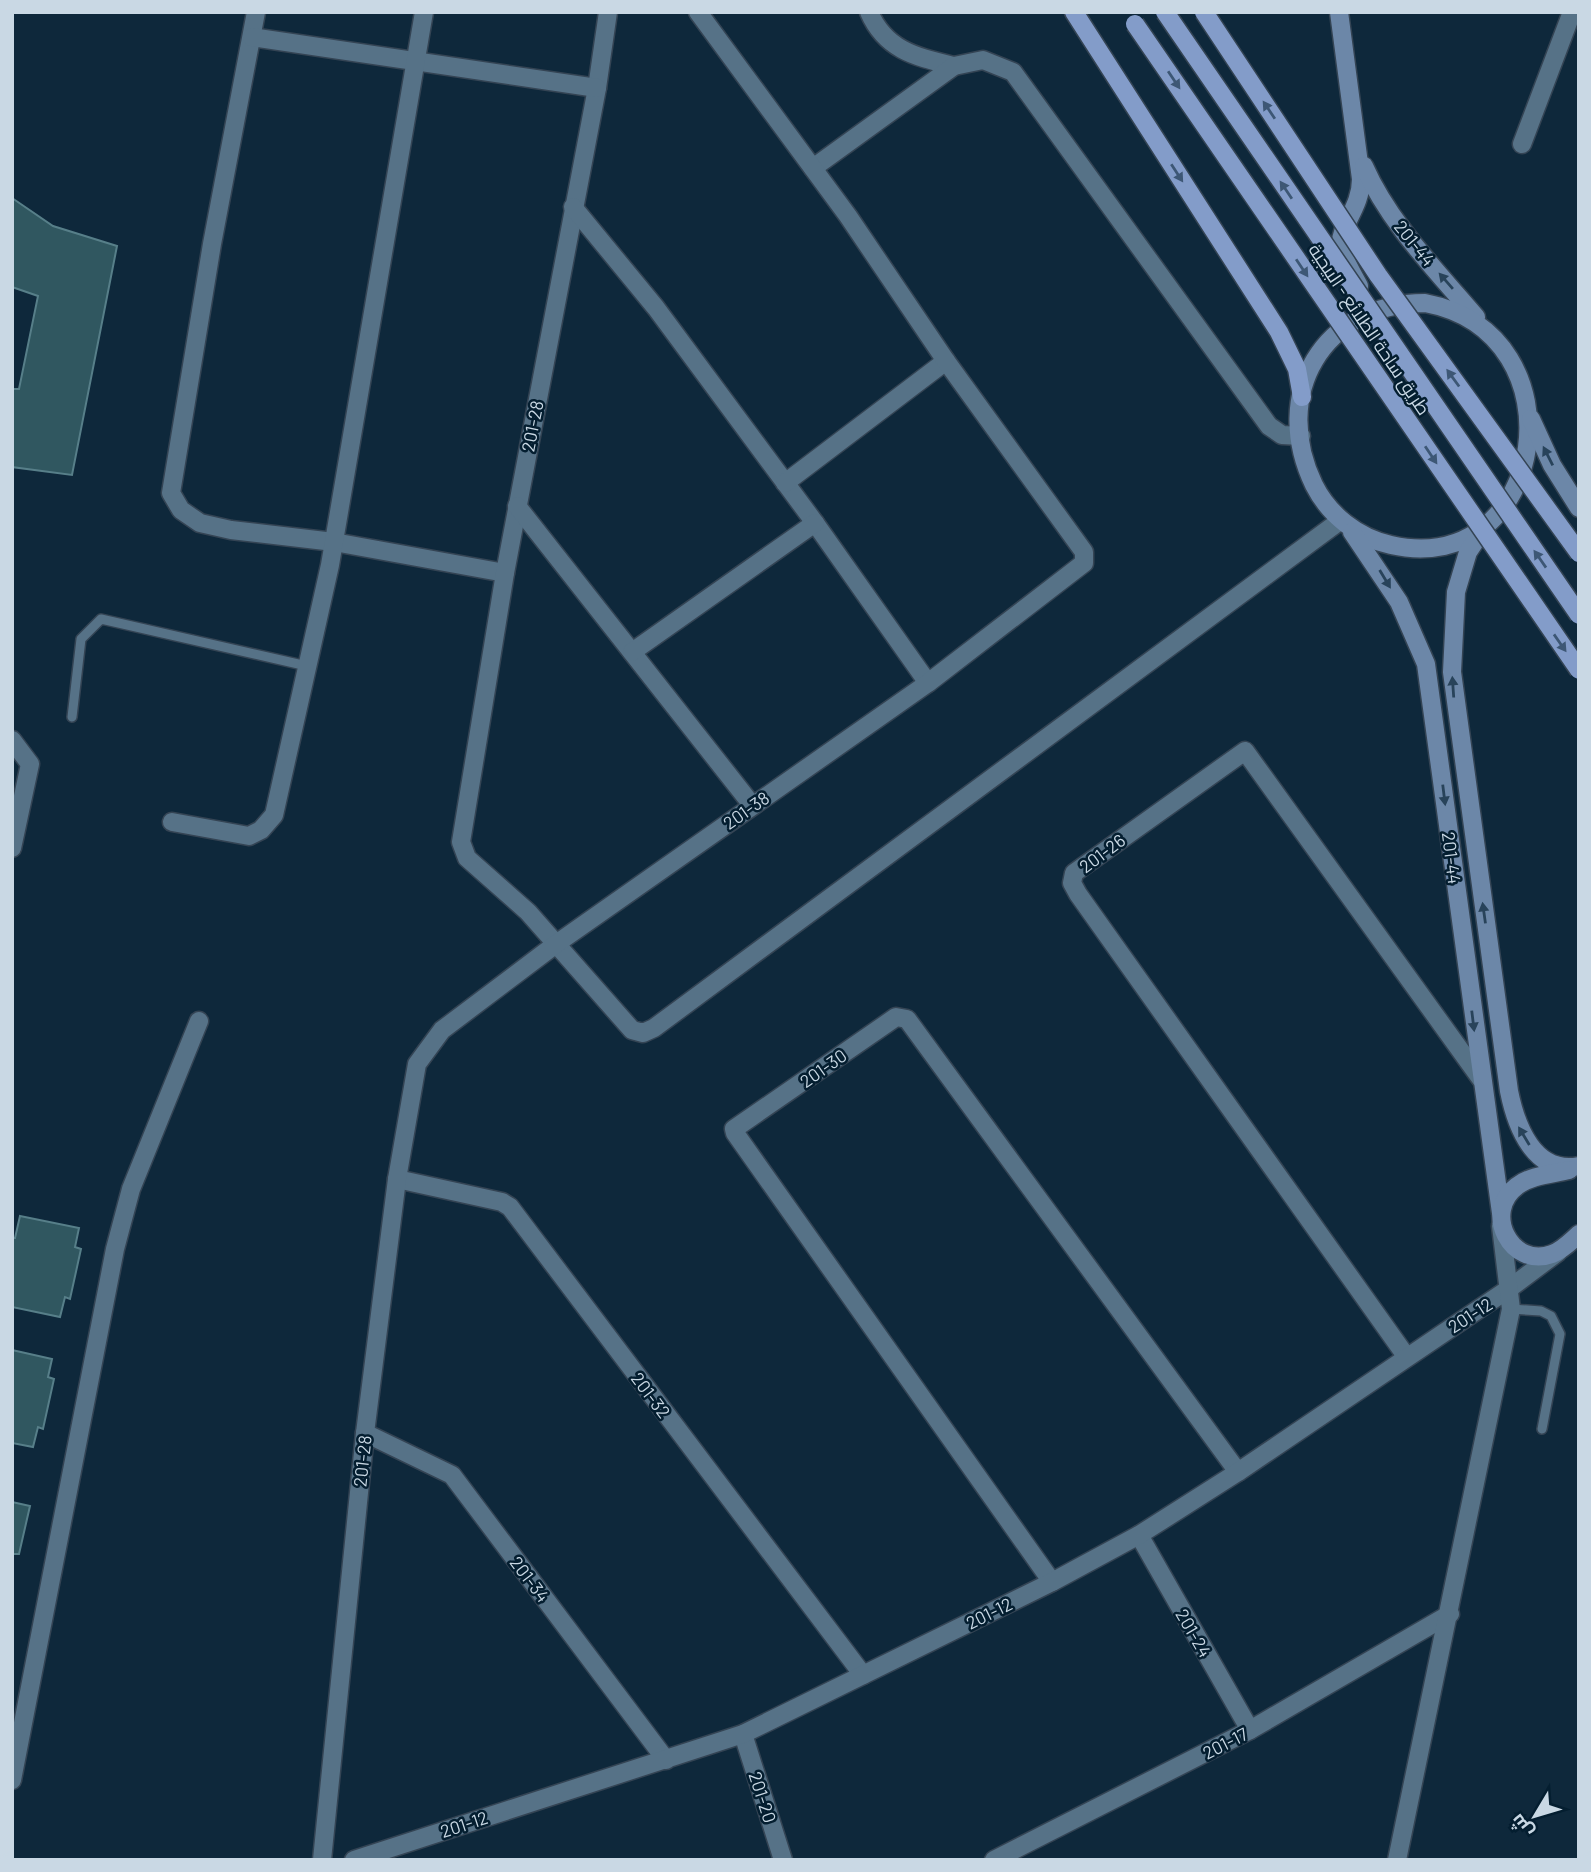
<svg xmlns="http://www.w3.org/2000/svg" width="1591" height="1872" viewBox="0 0 1591 1872" font-family="Barlow,Cairo,sans-serif">
	<style>
		.building { fill: #305760; stroke: #577f89; stroke-width: 2 }
		.lines { fill: none; stroke-linecap: round; stroke-linejoin: round }
		.lane-casing { stroke: #344454; stroke-width: 12 }
		.street-casing { stroke: #344454; stroke-width: 21 }
		.secondary-casing { stroke: #344454; stroke-width: 21 }
		.primary-casing { stroke: #344454; stroke-width: 21 }
		.lane { stroke: #567287; stroke-width: 9 }
		.street { stroke: #567287; stroke-width: 18 }
		.secondary { stroke: #6c87a8; stroke-width: 18 }
		.primary { stroke: #839cc9; stroke-width: 18 }
		.primary-bridge-casing { stroke: #344454; stroke-width: 21; stroke-linecap: butt }
		.primary-bridge { stroke: #839cc9; stroke-width: 18 }
		.oneway { fill: #3d5775 }
		.oneway2 { fill: #28435a }
		.labels { text-anchor: middle; dominant-baseline: central; stroke-width: 5; stroke-linejoin: round; paint-order: stroke }
		.street-label { font-size: 18px; fill: #c9d8e4; stroke: #041e30 }
	</style>
	<rect width="100%" height="100%" fill="#0e283b"/>
	<g class="building">
		<polygon points="12,198 53,226 117,246 72,475 12,467 12,389 19,389 38,296 12,287"/>
		<polygon points="20,1216 79,1228 75,1247 81,1249 70,1299 65,1297 60,1317 12,1307 12,1238 15,1238"/>
		<polygon points="12,1350 52,1359 48,1377 54,1379 43,1429 38,1427 33,1447 12,1443"/>
		<polygon points="12,1502 30,1506 19,1554 12,1554"/>
	</g>
	<g class="lines">
		<defs>
			<g id="lane">
				<polyline points="72,717 81,639 101,619 307,666"/>
				<polyline points="1511,1309 1541,1311 1551,1316 1560,1334 1542,1429"/>
			</g>
			<g id="street">
				<polyline points="256,12 212,244 171,493 181,510 200,523 231,530 334,542 505,573"/>
				<polyline points="608,12 597,88 505,573 461,842 467,858 528,912 632,1030 643,1033 654,1028 1341,520"/>
				<path d="M869 12C886 51 917 57 954 66"/>
				<polyline points="252,37 597,88"/>
				<polyline points="1522,144 1572,12"/>
				<polyline points="813,168 954,66 983,60 1013,72 1269,426 1282,435 1301,436"/>
				<polyline points="573,207 656,308 815,523 928,683"/>
				<polyline points="785,483 946,361"/>
				<polyline points="517,506 752,805"/>
				<polyline points="632,652 815,523"/>
				<polyline points="12,740 30,764 12,848"/>
				<polyline points="172,822 249,836 261,830 274,815 330,565 424,12"/>
				<polyline points="397,1179 502,1202 510,1207 863,1675"/>
				<polyline points="1406,1356 1078,894 1072,883 1074,873 1245,751 1481,1079"/>
				<polyline points="365,1433 452,1475 666,1760"/>
				<polyline points="1139,1535 1250,1730"/>
				<polyline points="1052,1582 735,1133 734,1129 896,1017 907,1019 1238,1472"/>
				<polyline points="743,1734 783,1860"/>
				<polyline points="12,1780 115,1249 131,1189 199,1021"/>
				<polyline points="322,1860 365,1433 397,1179 417,1064 442,1030 556,944 928,683 1084,563 1084,552 946,361 848,216 698,12"/>
				<polyline points="354,1860 743,1734 1052,1582 1139,1535 1238,1472 1510,1288 1558,1252"/>
				<polyline points="994,1860 1250,1730 1450,1614"/>
				<polyline points="1397,1860 1511,1309 1501,1226"/>
			</g>
			<g id="secondary">
				<path d="M1339 12 1361 179C1361 208 1340 225 1341 244 1342 258 1353 274 1359 286"/>
				<path d="M1364 166C1389 223 1436 270 1476 317"/>
				<path d="M1425 303C1585 333 1548 580 1391 545 1358 538 1329 515 1314 485 1270 394 1323 303 1425 303Z"/>
				<polyline points="1531,419 1552,465 1579,508"/>
				<path d="M1482 531 1468 552 1456 592 1452 672 1509 1091C1516 1126 1534 1175 1579 1166"/>
				<polyline points="1352,532 1399,602 1426,664 1501,1213"/>
				<path d="M1569 1170C1553 1174 1531 1175 1517 1186 1482 1212 1511 1269 1552 1254 1563 1250 1571 1241 1579 1234"/>
			</g>
			<polyline id="primary" points="1074,12 1279,332 1297,369 1302,397"/>
		</defs>
		<use href="#lane" class="lane-casing"/>
		<use href="#street" class="street-casing"/>
		<use href="#secondary" class="secondary-casing"/>
		<use href="#primary" class="primary-casing"/>
		<use href="#lane" class="lane"/>
		<use href="#street" class="street"/>
		<use href="#secondary" class="secondary"/>
		<use href="#primary" class="primary"/>
		<defs>
			<g id="primary-bridge">
				<polyline points="1165,12 1579,615"/>
				<polyline points="1204,12 1378,275 1579,553"/>
				<polyline points="1135,24 1579,670"/>
			</g>
		</defs>
		<use href="#primary-bridge" class="primary-bridge-casing"/>
		<use href="#primary-bridge" class="primary-bridge"/>
	</g>
	<defs><path id="oneway-solid" d="M-6-.8H1V-3.2L6.5 0L1 3.2V.8H-6Z" transform="scale(1.75)"/></defs>
	<g class="oneway">
		<use href="#oneway-solid" transform="translate(1174 80) rotate(56)"/>
		<use href="#oneway-solid" transform="translate(1269 110) rotate(-124)"/>
		<use href="#oneway-solid" transform="translate(1177 173) rotate(57)"/>
		<use href="#oneway-solid" transform="translate(1286 190) rotate(-124)"/>
		<use href="#oneway-solid" transform="translate(1302 268) rotate(56)"/>
		<use href="#oneway-solid" transform="translate(1453 378) rotate(-126)"/>
		<use href="#oneway-solid" transform="translate(1431 455) rotate(56)"/>
		<use href="#oneway-solid" transform="translate(1540 559) rotate(-125)"/>
		<use href="#oneway-solid" transform="translate(1560 643) rotate(55)"/>
	</g>
	<g class="oneway2">
		<use href="#oneway-solid" transform="translate(1446 281) rotate(-131)"/>
		<use href="#oneway-solid" transform="translate(1548 456) rotate(-117)"/>
		<use href="#oneway-solid" transform="translate(1385 579) rotate(59)"/>
		<use href="#oneway-solid" transform="translate(1453 687) rotate(-94)"/>
		<use href="#oneway-solid" transform="translate(1444 795) rotate(83)"/>
		<use href="#oneway-solid" transform="translate(1484 913) rotate(-98)"/>
		<use href="#oneway-solid" transform="translate(1473 1021) rotate(83)"/>
		<use href="#oneway-solid" transform="translate(1524 1136) rotate(-121)"/>
	</g>
	<g class="labels">
		<g class="street-label">
			<text transform="translate(1415 243) rotate(51)">201-44</text>
			<text transform="translate(1370 329) rotate(56)">طريق ساحة الطلائع - البيجية</text>
			<text transform="translate(532 426) rotate(-79)">201-28</text>
			<text transform="translate(746 810) rotate(-35)">201-38</text>
			<text transform="translate(1102 853) rotate(-37)">201-26</text>
			<text transform="translate(1452 858) rotate(83)">201-44</text>
			<text transform="translate(823 1068) rotate(-35)">201-30</text>
			<text transform="translate(1470 1315) rotate(-33)">201-12</text>
			<text transform="translate(651 1395) rotate(53)">201-32</text>
			<text transform="translate(362 1461) rotate(-84)">201-28</text>
			<text transform="translate(530 1579) rotate(53)">201-34</text>
			<text transform="translate(989 1613) rotate(-26)">201-12</text>
			<text transform="translate(1194 1633) rotate(60)">201-24</text>
			<text transform="translate(1225 1743) rotate(-27)">201-17</text>
			<text transform="translate(763 1797) rotate(72)">201-20</text>
			<text transform="translate(464 1824) rotate(-18)">201-12</text>
		</g>
	</g>
	<rect width="1591" height="1872" fill="none" stroke="#c9d8e4" stroke-width="28"/>
	<g transform="translate(1535 1816) rotate(232)" stroke="#041e30" stroke-width="5" paint-order="stroke">
	<path d="M0-5L12 26L0 18L-12 26Z" fill="#c9d8e4"/>
	<text y="-10" font-size="19" font-weight="bold" text-anchor="middle" fill="#c9d8e4">ش</text>
	</g>
</svg>
